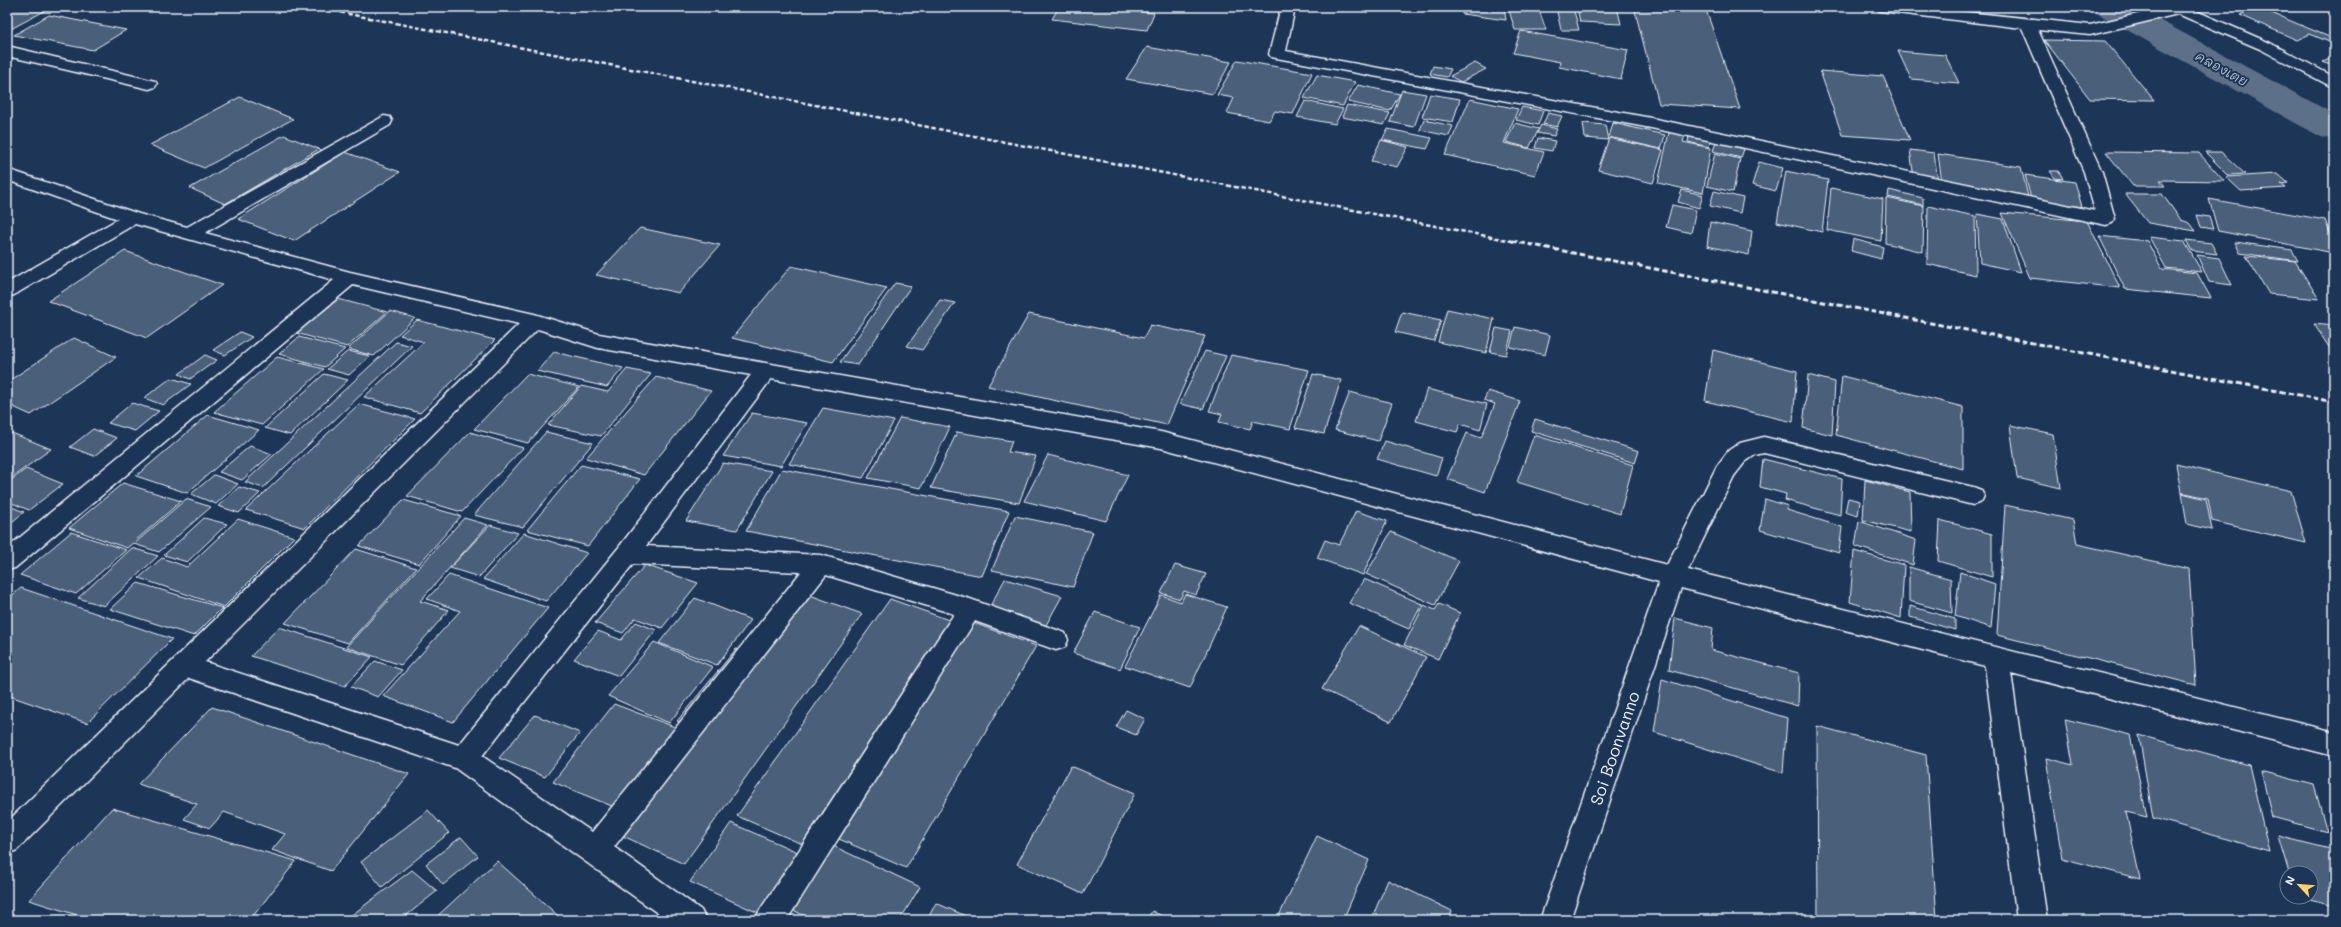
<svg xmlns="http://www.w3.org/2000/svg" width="2341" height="927" viewBox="0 0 2341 927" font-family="Mali,'Playpen Sans Thai',sans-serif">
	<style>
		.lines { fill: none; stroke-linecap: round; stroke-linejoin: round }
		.canal { fill: #5d7089; fill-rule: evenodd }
		.building { fill: #495e7a; stroke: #e8f1f8 }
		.street-casing { stroke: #e8f1f8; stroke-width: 3 }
		.street { fill: #1d3557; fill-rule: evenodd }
		.rail-far1 { stroke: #e8f1f8; stroke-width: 2.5; stroke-dasharray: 4.5 2.5; stroke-linecap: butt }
		.rail { stroke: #e8f1f8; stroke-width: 3; stroke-dasharray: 5.5 3; stroke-linecap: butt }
		.labels { text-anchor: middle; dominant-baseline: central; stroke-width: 4; stroke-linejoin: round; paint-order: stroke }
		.far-water-label { font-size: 13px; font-style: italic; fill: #b7c4d1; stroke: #1d3557 }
		.near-street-label { font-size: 17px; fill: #e8f1f8; stroke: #1d3557 }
	</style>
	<rect width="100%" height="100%" fill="#1d3557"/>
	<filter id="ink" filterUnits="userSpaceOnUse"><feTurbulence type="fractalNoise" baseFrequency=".025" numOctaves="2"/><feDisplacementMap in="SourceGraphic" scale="8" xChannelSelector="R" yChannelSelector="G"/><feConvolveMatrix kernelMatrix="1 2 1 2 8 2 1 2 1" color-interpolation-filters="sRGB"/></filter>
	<g filter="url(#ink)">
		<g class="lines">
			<polygon class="canal" points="2093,7 2135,7 2334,114 2334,140 2321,137 2098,14"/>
		</g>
		<g class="building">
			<polygon points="7,7 52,7 7,31"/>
			<polygon points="1059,7 1124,7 1123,10 1154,13 1147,30 1052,19"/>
			<rect x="1437" y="7" width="20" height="2"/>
			<polygon points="1460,7 1504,7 1506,20 1462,14"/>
			<polygon points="1508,7 1538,7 1546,30 1515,30"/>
			<polygon points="1556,7 1573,7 1579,30 1561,30"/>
			<polygon points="1577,7 1617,7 1621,24 1580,22"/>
			<polygon points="1634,7 1705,7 1740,109 1659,104"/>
			<polygon points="2257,7 2334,39 2334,44 2310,34 2297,40 2240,15"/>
			<polygon points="49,15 126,30 93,50 14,35"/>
			<polygon points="1521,31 1628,50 1621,79 1559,67 1560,62 1513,53"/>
			<polygon points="2044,40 2105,41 2154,100 2090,99"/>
			<polygon points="1147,47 1231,62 1213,94 1126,79"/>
			<polygon points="1898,51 1945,55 1959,83 1911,79"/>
			<polygon points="2334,57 2334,67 2323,62"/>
			<polygon points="1237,60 1312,73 1293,114 1275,111 1269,121 1227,113 1234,98 1217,95"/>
			<polygon points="1475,63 1486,69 1461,82 1450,76"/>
			<polygon points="1433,66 1451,69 1447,77 1430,74"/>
			<polygon points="1820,71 1883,76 1910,140 1842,135"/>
			<polygon points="1317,75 1355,82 1343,106 1304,98"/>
			<polygon points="1358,85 1400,94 1390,111 1348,102"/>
			<polygon points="1402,90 1426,94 1414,127 1390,122"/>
			<polygon points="1430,94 1460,99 1453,122 1422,117"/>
			<polygon points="240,97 293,119 204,168 150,145"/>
			<polygon points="1470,99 1518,109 1504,143 1544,152 1535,175 1445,155"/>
			<polygon points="1305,101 1343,109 1335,124 1297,117"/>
			<polygon points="1347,105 1390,113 1384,125 1342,117"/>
			<polygon points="1522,107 1543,111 1538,125 1516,120"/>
			<polygon points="1548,113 1562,116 1557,127 1543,124"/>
			<polygon points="1424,120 1453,126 1449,136 1420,130"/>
			<polygon points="1515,123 1539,129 1529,148 1506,142"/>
			<polygon points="1583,123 1605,125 1608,140 1585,138"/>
			<polygon points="1613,123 1665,135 1661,149 1609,137"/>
			<polygon points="1541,125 1557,129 1554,136 1537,133"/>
			<polygon points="1388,129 1432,138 1427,149 1382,140"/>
			<polygon points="1669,132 1685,135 1683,142 1711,148 1703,193 1658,183"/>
			<polygon points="284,135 319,149 225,204 190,188"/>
			<polygon points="1689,136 1710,141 1709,147 1688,142"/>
			<polygon points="1538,138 1555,141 1552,151 1535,148"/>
			<polygon points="1609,138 1663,150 1653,183 1598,170"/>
			<polygon points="1381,140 1408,147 1397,167 1371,161"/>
			<polygon points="1716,142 1744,149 1741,158 1713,151"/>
			<polygon points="1910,150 1934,153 1938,182 1914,178"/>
			<polygon points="345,152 400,172 294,241 238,219"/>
			<polygon points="2106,152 2199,153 2224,181 2160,180 2165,186 2133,186"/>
			<polygon points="2205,152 2221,152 2245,174 2228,175"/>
			<polygon points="1715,153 1740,159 1733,192 1707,186"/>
			<polygon points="1938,154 2021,167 2028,197 1942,183"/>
			<polygon points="1759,162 1783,168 1776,191 1752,185"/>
			<polygon points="1786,171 1828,180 1822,232 1777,222"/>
			<polygon points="2050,171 2059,171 2063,179 2055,178"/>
			<polygon points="2278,174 2288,183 2281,184 2286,188 2241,191 2226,177"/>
			<polygon points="2025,175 2075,182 2082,207 2031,199"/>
			<polygon points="1831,188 1883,199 1881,241 1827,230"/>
			<polygon points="1682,190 1703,195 1699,208 1678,202"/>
			<polygon points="1889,190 1923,198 1923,205 1888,197"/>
			<polygon points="1714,191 1743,198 1740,213 1710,206"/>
			<polygon points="2125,194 2162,194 2181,220 2190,223 2196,231 2148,223"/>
			<polygon points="1886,198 1924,206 1923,252 1885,243"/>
			<polygon points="2209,199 2325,220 2334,244 2334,253 2218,231"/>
			<polygon points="1672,205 1696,210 1691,233 1666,227"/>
			<polygon points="1928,206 1975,216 1976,275 1927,264"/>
			<polygon points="2002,213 2087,221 2120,288 2030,278"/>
			<polygon points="1977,214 2003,219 2021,272 1980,263"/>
			<polygon points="2197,215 2209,217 2213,229 2201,227"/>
			<polygon points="1710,222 1752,231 1749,255 1707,246"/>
			<polygon points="640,228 720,245 679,293 596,275"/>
			<polygon points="2099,236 2147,241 2162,269 2197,273 2211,298 2125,289"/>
			<polygon points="2149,237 2184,241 2202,272 2166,268"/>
			<polygon points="1853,239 1883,247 1881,259 1851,251"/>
			<polygon points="2186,240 2211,243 2217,254 2192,251"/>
			<polygon points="2235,242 2292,250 2298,261 2240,253"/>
			<polygon points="125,251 222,285 147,338 48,301"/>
			<polygon points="2197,255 2219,258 2232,285 2209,282"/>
			<polygon points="2246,256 2295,261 2319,299 2269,294"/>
			<polygon points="791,266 887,288 833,362 732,338"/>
			<polygon points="895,283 911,286 858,365 840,362"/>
			<polygon points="338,299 387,312 347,347 296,333"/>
			<polygon points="940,300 955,303 922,350 907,346"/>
			<polygon points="1447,309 1494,319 1486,353 1438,342"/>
			<polygon points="390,311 415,318 374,356 348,349"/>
			<polygon points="1402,312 1441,320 1434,341 1395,332"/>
			<polygon points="1029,314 1144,338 1150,325 1205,336 1167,425 988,386"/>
			<polygon points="417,320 495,340 420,413 364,397 424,342 400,335"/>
			<polygon points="2314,324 2334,326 2334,355"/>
			<polygon points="1515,327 1550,335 1545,355 1510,347"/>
			<polygon points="1496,328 1512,331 1506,355 1490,352"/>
			<polygon points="240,332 252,337 225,355 213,350"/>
			<polygon points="299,337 345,349 325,367 279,354"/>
			<polygon points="74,338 116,357 31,415 7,404 7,382"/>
			<polygon points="396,342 412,346 263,488 245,482"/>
			<polygon points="1713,350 1797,371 1793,422 1705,401"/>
			<polygon points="348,351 370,356 349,375 327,369"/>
			<polygon points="1205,351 1226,356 1203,409 1180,404"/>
			<polygon points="554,352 623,368 607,387 537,371"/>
			<polygon points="205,355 217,360 190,379 179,374"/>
			<polygon points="1231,355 1309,370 1290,429 1253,421 1250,429 1219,422 1222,414 1209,411"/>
			<polygon points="277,357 324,369 262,425 214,412"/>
			<polygon points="627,369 651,374 601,436 548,425 581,386 608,392"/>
			<polygon points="324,374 348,380 290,435 265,428"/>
			<polygon points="527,374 579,387 528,443 474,429"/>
			<polygon points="1313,374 1341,380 1324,434 1295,428"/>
			<polygon points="1808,375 1835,382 1832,435 1803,428"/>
			<polygon points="1842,376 1963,407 1963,469 1836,435"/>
			<polygon points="656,377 711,391 644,475 586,458"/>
			<polygon points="171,378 191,384 163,405 144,398"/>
			<polygon points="1427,389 1487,404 1480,430 1460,424 1457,432 1416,421"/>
			<polygon points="1488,391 1520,401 1485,492 1447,479 1467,433 1481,438 1495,404 1484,400"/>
			<polygon points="1350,392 1392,403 1378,441 1335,430"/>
			<polygon points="132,403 159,411 135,431 108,423"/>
			<polygon points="359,404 415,419 305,528 246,510"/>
			<polygon points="823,408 894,421 863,478 789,464"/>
			<polygon points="752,413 807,423 781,466 723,456"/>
			<polygon points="208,415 259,430 187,493 136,476"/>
			<polygon points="900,418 950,427 921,488 868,478"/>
			<polygon points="1535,419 1639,451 1635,463 1531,431"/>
			<polygon points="2010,425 2053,434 2061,488 2017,478"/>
			<polygon points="93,429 117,438 94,456 70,447"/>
			<polygon points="7,431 51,449 7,481"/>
			<polygon points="470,432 523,448 462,512 407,496"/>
			<polygon points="546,432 593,443 523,527 474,515"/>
			<polygon points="957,432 1012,441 1008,452 1036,456 1019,503 931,488"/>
			<polygon points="1534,435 1633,465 1620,514 1517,482"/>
			<polygon points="1385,441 1442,458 1436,476 1377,459"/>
			<polygon points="250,446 272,454 242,480 219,472"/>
			<polygon points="1048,455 1128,475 1106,521 1024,501"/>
			<polygon points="1763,459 1842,479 1840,515 1785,500 1786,494 1760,487"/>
			<polygon points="723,463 772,471 737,530 686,521"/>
			<polygon points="2176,464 2291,491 2306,543 2212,521 2208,498 2181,492"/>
			<polygon points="581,465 640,479 588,546 527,530"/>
			<polygon points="26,469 63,484 29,510 7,501 7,483"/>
			<polygon points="782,469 1009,511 982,576 746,531"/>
			<polygon points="214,475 238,484 216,504 191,494"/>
			<polygon points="1865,480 1910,492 1911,532 1863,520"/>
			<polygon points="123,483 181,501 127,548 69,528"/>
			<polygon points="239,487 260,493 239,513 218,506"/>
			<polygon points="2182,493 2206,499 2212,530 2187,524"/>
			<polygon points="1848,498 1860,501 1858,516 1845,512"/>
			<polygon points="186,499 211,507 159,552 134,544"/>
			<polygon points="1765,499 1788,506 1787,510 1842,527 1839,553 1760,530"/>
			<polygon points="403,500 461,516 419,564 359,546"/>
			<polygon points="7,505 24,512 7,526"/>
			<polygon points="2005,505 2073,520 2077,544 2189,569 2196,685 1997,635"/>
			<polygon points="1356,511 1387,521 1363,575 1317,558 1325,540 1339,545"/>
			<polygon points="1015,516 1093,532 1073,587 992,570"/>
			<polygon points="204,518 227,524 187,562 164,555"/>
			<polygon points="464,518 488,525 420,601 449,610 401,665 346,647"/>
			<polygon points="238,519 294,537 224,607 139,578 162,558 187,567"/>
			<polygon points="1940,520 1992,534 1992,577 1938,561"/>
			<polygon points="1859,521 1916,540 1913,565 1855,546"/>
			<polygon points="490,525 518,533 479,577 450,568"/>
			<polygon points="71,532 126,550 76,594 20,575"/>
			<polygon points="1391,532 1459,561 1435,605 1366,574"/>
			<polygon points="524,533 587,553 546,601 483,579"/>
			<polygon points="132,548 158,556 104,606 78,598"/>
			<polygon points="356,549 416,568 348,643 285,623"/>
			<polygon points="1854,551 1904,565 1901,618 1850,602"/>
			<polygon points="645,565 698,583 662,628 635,618 623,633 595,623"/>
			<polygon points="1175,565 1206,574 1196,595 1184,591 1180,599 1161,593"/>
			<polygon points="1909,567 1951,579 1952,613 1909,601"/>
			<polygon points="1960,572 1995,584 1991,628 1955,616"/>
			<polygon points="449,575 548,608 453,722 383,696 460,611 427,599"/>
			<polygon points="1005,579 1062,596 1045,627 988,610"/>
			<polygon points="1364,579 1422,604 1409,629 1349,603"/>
			<polygon points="138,583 222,608 194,636 110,609"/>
			<polygon points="21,588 172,639 87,723 7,695 7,600"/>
			<polygon points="807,594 862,614 684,864 623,836"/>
			<polygon points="1185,594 1227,607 1190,688 1125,666 1161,595 1181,602"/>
			<polygon points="695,598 751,620 717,665 659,643"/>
			<polygon points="890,599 949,620 802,844 737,816"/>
			<polygon points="1439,604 1460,613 1438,659 1404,645 1424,605 1435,610"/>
			<polygon points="1910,606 1955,619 1955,630 1910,617"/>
			<polygon points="1095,612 1140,627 1120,669 1073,653"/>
			<polygon points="1675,618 1713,628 1711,650 1799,673 1798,706 1669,670"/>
			<polygon points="636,622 656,630 619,676 574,659 598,631 621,640"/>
			<polygon points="974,623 1036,646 906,868 839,839"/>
			<polygon points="1359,626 1426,657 1391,722 1322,689"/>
			<polygon points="279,627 372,657 345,686 251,656"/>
			<polygon points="654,642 713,667 669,723 608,696"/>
			<polygon points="736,649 746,652 687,725 677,721"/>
			<polygon points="375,661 402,670 378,697 351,687"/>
			<polygon points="1662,679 1787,718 1783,773 1654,732"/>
			<polygon points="614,704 680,729 619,809 553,782"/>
			<polygon points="212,707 409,774 331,871 272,850 285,834 224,812 210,828 184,819 197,804 138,784"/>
			<polygon points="1126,710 1145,719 1136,735 1116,727"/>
			<polygon points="535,715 580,733 545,777 499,758"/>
			<polygon points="2065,719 2130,735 2147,817 2126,812 2140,879 2062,858 2046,758 2073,765"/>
			<polygon points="1817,726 1926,755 1937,920 1818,920"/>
			<polygon points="2139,735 2249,765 2269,851 2153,818"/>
			<polygon points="1071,766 1135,793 1083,894 1017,864"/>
			<polygon points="2261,771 2314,785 2327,832 2272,817"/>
			<polygon points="112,808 296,861 250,920 93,920 29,900"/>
			<polygon points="428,810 449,833 382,887 361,862"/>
			<polygon points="731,823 802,854 763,915 690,882"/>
			<polygon points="1317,836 1369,860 1343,920 1277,920"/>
			<polygon points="2278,836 2334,850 2334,905 2303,897 2311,897 2311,873 2289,873"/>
			<polygon points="461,837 478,856 443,885 426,864"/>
			<polygon points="829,844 920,887 900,920 813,920 787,907"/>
			<polygon points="497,861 563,920 433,920"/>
			<polygon points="412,870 437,891 401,920 345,920"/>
			<polygon points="1388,880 1452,911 1449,920 1371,920"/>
			<polygon points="936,903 975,920 927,920"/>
			<polygon points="1152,911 1170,920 1147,920"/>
		</g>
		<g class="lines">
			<defs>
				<g id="street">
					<polygon points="1281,7 1295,7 1286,51 1651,118 2095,211 2084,172 2022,28 1880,11 1873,7 1919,7 2090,25 2168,7 2187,7 2270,43 2334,77 2334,88 2260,49 2178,14 2090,35 2038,30 2102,172 2115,219 2112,223 2106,225 1651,128 1271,57 1269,54"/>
					<polygon points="7,46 155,81 157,84 155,87 149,89 7,56"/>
					<path d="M384 116 390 117 392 121 390 125 205 233 350 272 534 314 599 334 1161 432 1667 565 1717 466 1729 450 1740 443 1764 437 1973 487 1981 490 1984 496 1981 502 1973 505 1764 453 1755 455 1745 462 1734 476 1688 570 2334 732V756L2011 673 2047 920H2017L1985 666 1681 588 1570 920H1540L1659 582 1161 448 771 379 646 546 821 555 970 599 1065 633 1068 640 1065 647 1056 650 975 621 787 920H755L760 910 954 614 826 575 614 847 701 910 706 920H667L455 768 189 678 17 850 7 854V822L519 324 353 285 15 568 7 570V548L334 280 135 224 14 295 7 297V283L118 219 7 180V169L139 214 187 227ZM538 329 598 348 751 375 619 547 459 745 205 662ZM633 564 801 572 592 832 482 756Z"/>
				</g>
			</defs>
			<use href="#street" class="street-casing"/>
			<use href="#street" class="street"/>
			<polyline class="rail-far1" points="313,7 1517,242"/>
			<polyline class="rail" points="1512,241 2334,402"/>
		</g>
	</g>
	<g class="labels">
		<g class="far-water-label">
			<text transform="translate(2222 68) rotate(29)">คลองเตย</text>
		</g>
		<g class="near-street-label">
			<text transform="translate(1614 748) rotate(-71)">Soi Boonvanno</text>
		</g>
	</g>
	<rect width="2341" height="927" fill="none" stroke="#1d3557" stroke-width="24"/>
	<rect x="12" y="12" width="2317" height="903" fill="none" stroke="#e8f1f8" stroke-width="1.5" filter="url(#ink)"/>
	<g transform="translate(2299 885) rotate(296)"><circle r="19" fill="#1d3557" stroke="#6e8097"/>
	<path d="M0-3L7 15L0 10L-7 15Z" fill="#ffd166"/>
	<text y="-6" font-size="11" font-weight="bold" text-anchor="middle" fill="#e8f1f8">N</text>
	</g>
</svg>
